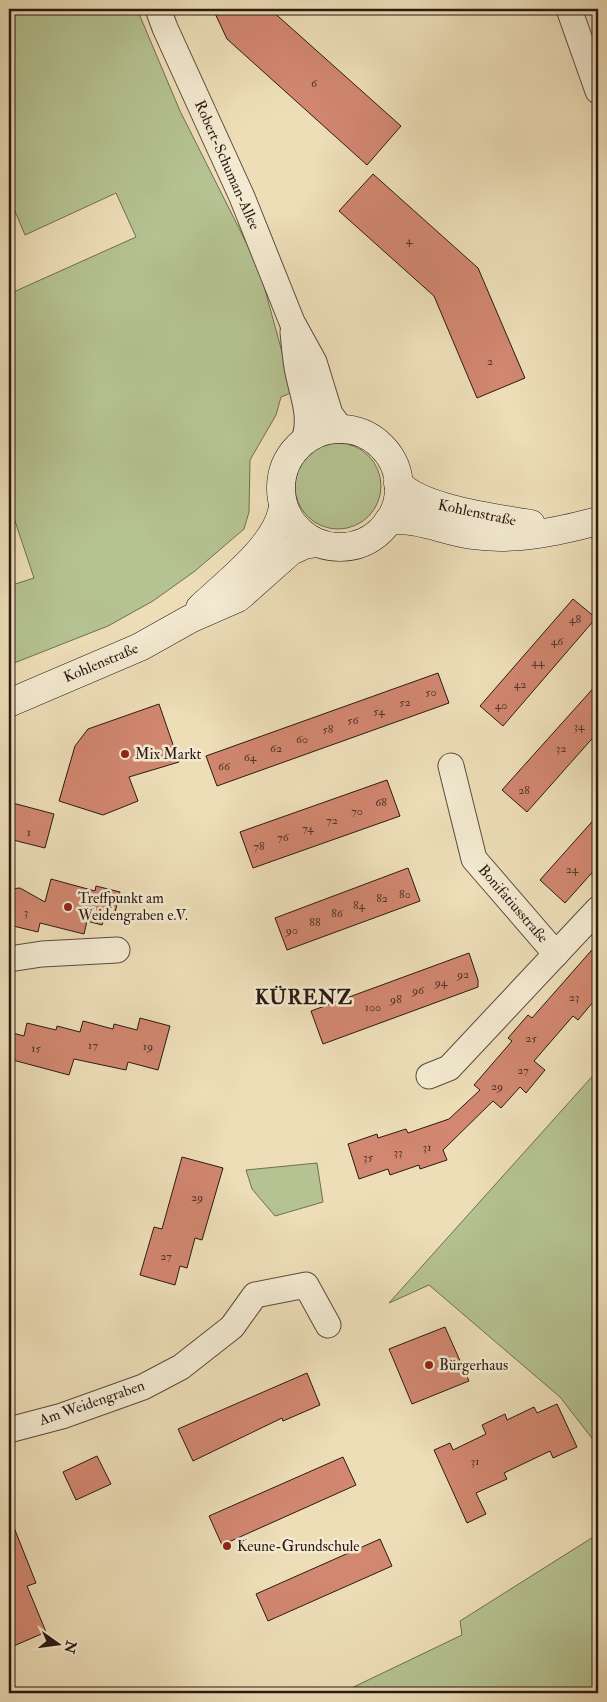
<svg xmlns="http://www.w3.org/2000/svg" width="607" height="1702" viewBox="0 0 607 1702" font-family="'IM FELL Double Pica',serif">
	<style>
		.green { fill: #b5c291; stroke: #706e52 }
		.building { fill: #d18770; stroke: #2b1913 }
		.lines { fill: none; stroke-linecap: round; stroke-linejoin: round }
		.street-casing { stroke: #5c4a3c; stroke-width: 27 }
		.secondary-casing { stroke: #2b1913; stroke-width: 29 }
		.street { stroke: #f3ead1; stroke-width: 25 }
		.secondary { stroke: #f3ead1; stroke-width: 28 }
		.poi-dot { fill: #8f2418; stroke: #f3ead1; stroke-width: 2 }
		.labels { text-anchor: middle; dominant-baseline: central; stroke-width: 5; stroke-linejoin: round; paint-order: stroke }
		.number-label { font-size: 12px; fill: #54342a }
		.street-label { font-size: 15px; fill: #2b1913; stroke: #f3ead1 }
		.poi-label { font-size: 15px; fill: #2b1913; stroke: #f3ead1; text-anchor: start }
		.district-label { font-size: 20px; font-weight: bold; letter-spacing: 1px; fill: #2b1913; stroke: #f3ead1 }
	</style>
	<rect width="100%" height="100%" fill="#eddeb8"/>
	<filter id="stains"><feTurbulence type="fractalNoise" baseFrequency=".004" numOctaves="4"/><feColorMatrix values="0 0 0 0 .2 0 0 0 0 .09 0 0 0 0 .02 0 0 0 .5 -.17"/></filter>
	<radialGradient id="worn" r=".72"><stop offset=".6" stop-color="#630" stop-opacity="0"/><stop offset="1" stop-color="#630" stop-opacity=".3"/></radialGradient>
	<g class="green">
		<polygon points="9,9 137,9 180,111 259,268 293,392 281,397 276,415 250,460 249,512 244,529 195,571 153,601 108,626 9,665 9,586 34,578 9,503 9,294 136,237 116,193 25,235 9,197"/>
		<circle cx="338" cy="486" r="43"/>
		<polygon points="598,1070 598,1446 560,1397 429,1285 389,1303"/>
		<polygon points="317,1163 323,1202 275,1216 252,1189 246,1170"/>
		<polygon points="598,1534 598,1693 341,1693 462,1635 460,1621"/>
	</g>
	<g class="building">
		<polygon points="213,9 270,9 401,126 367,165 227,39"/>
		<polygon points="373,174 478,268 525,378 477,398 434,296 339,211"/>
		<polygon points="573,599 596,618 503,726 480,706"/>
		<polygon points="438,673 449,703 217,786 206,756"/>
		<polygon points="598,683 598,732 527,812 502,790"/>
		<polygon points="159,704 179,762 129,777 138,801 103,815 59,801 75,746 88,729"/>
		<polygon points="387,780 400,816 253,868 240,832"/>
		<polygon points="9,802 54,814 45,848 9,839"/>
		<polygon points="598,815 598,866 565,903 540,880"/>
		<polygon points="408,868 420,901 287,950 275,918"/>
		<polygon points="51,879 95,891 96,886 120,892 114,917 105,915 102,925 87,921 84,934 40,923 38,932 9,925 9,889 20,888 45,902"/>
		<polygon points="598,943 598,996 578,1020 573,1016 534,1061 545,1070 526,1093 520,1087 501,1108 493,1101 443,1150 447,1160 420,1169 419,1165 390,1175 388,1169 359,1179 348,1144 377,1134 378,1138 406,1129 408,1133 449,1119 480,1090 474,1085 512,1041 508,1038 528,1015 532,1018"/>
		<polygon points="469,953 478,980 478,987 323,1044 311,1011"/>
		<polygon points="140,1018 170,1026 158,1070 128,1062 126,1070 74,1059 69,1075 9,1059 9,1032 24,1036 27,1023 56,1030 57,1026 80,1032 83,1021 113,1029 114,1024 137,1030"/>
		<polygon points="182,1157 223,1168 202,1240 195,1238 187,1268 180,1266 175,1285 140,1275 154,1227 162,1229"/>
		<polygon points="445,1327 469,1381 412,1404 389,1349"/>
		<polygon points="307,1373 320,1405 283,1421 282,1418 193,1461 178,1429"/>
		<polygon points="557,1404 577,1447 553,1458 550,1451 504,1473 507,1479 476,1493 486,1514 467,1523 434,1450 450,1443 453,1450 486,1434 482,1425 505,1414 507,1420 534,1407 537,1413"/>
		<polygon points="97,1456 111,1484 76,1500 63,1472"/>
		<polygon points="343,1457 356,1485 222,1545 209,1516"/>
		<polygon points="9,1515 36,1583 27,1586 46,1632 9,1648"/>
		<polygon points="380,1539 392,1566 268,1621 256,1594"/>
	</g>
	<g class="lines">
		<defs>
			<g id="street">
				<polyline points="158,9 165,28 242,197 292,322 314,362 330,414 342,430"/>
				<polyline points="569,9 598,91"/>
				<path d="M293 332C294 343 295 355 297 367 301 392 314 417 303 443"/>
				<polyline points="451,766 474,859 556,954"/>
				<polyline points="9,959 42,954 117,950"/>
				<polyline points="429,1076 449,1068 598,909"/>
				<polyline points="9,1430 62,1416 143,1387 181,1367 232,1327 255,1295 306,1285 328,1325"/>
			</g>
			<g id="secondary">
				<circle cx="340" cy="488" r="59"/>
				<path d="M398 483C421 509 496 518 531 524"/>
				<path d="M388 521C418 517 443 531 472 535 515 541 556 532 598 521"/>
				<path d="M200 608C228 581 280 543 283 505"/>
				<polyline points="9,703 140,647 190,619 238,598 291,551 304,545 317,543"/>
			</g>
		</defs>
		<use href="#street" class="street-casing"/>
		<use href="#secondary" class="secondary-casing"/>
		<use href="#street" class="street"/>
		<use href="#secondary" class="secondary"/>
	</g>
	<g class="poi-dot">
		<circle cx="125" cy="754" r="5"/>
		<circle cx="68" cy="907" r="5"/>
		<circle cx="429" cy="1365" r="5"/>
		<circle cx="227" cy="1546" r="5"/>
	</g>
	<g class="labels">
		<g class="number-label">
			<text x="314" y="83">6</text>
			<text x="409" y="240">4</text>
			<text x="490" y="361">2</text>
			<text x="575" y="619">48</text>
			<text x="557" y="641">46</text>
			<text x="538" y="662">44</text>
			<text x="520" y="684">42</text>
			<text x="431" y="692">50</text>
			<text x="405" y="702">52</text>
			<text x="501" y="705">40</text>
			<text x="379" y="711">54</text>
			<text x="353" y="720">56</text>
			<text x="579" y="726">34</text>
			<text x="328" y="729">58</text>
			<text x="302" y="739">60</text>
			<text x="276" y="748">62</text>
			<text x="561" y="748">32</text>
			<text x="250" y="757">64</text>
			<text x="224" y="766">66</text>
			<text x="524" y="790">28</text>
			<text x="381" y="802">68</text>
			<text x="357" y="811">70</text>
			<text x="332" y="820">72</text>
			<text x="308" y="828">74</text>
			<text x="29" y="832">1</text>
			<text x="283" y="837">76</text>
			<text x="259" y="846">78</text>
			<text x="572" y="869">24</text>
			<text x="405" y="894">80</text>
			<text x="382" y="898">82</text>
			<text x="359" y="905">84</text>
			<text x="26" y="912">3</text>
			<text x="337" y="913">86</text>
			<text x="315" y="922">88</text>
			<text x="292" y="930">90</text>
			<text x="463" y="974">92</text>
			<text x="441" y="982">94</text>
			<text x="418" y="990">96</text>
			<text x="574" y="997">23</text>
			<text x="396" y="999">98</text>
			<text x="373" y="1007">100</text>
			<text x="531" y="1038">25</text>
			<text x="93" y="1045">17</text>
			<text x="148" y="1046">19</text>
			<text x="36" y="1048">15</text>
			<text x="523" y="1070">27</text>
			<text x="497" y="1086">29</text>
			<text x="427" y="1147">31</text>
			<text x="398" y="1152">33</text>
			<text x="368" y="1157">35</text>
			<text x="197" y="1197">29</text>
			<text x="166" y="1256">27</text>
			<text x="475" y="1461">31</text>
		</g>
		<g class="street-label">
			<text transform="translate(227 165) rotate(66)">Robert-Schuman-Allee</text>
			<text transform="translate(477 513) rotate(12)">Kohlenstraße</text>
			<text transform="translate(101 663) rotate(-23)">Kohlenstraße</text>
			<text transform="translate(513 904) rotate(49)">Bonifatiusstraße</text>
			<text transform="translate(92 1403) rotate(-19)">Am Weidengraben</text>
		</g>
		<g class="poi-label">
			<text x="135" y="754">Mix Markt</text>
			<text x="78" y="898">Treffpunkt am<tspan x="78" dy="17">Weidengraben e.V.</tspan></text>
			<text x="439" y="1365">Bürgerhaus</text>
			<text x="237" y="1546">Keune-Grundschule</text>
		</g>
		<g class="district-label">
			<text x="304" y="997">KÜRENZ</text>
		</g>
	</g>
	<rect width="607" height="1702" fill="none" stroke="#eddeb8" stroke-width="30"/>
	<rect x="10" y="10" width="587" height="1682" fill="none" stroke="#2b1913" stroke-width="2.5"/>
	<rect x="15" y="15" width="577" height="1672" fill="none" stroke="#2b1913"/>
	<g transform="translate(58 1644) rotate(104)" stroke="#f3ead1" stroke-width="4" paint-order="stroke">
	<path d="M0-4L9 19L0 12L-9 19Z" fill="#2b1913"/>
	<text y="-8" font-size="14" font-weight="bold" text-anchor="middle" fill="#2b1913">N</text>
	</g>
	<rect width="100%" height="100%" filter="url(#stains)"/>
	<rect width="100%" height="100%" fill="url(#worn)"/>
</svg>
